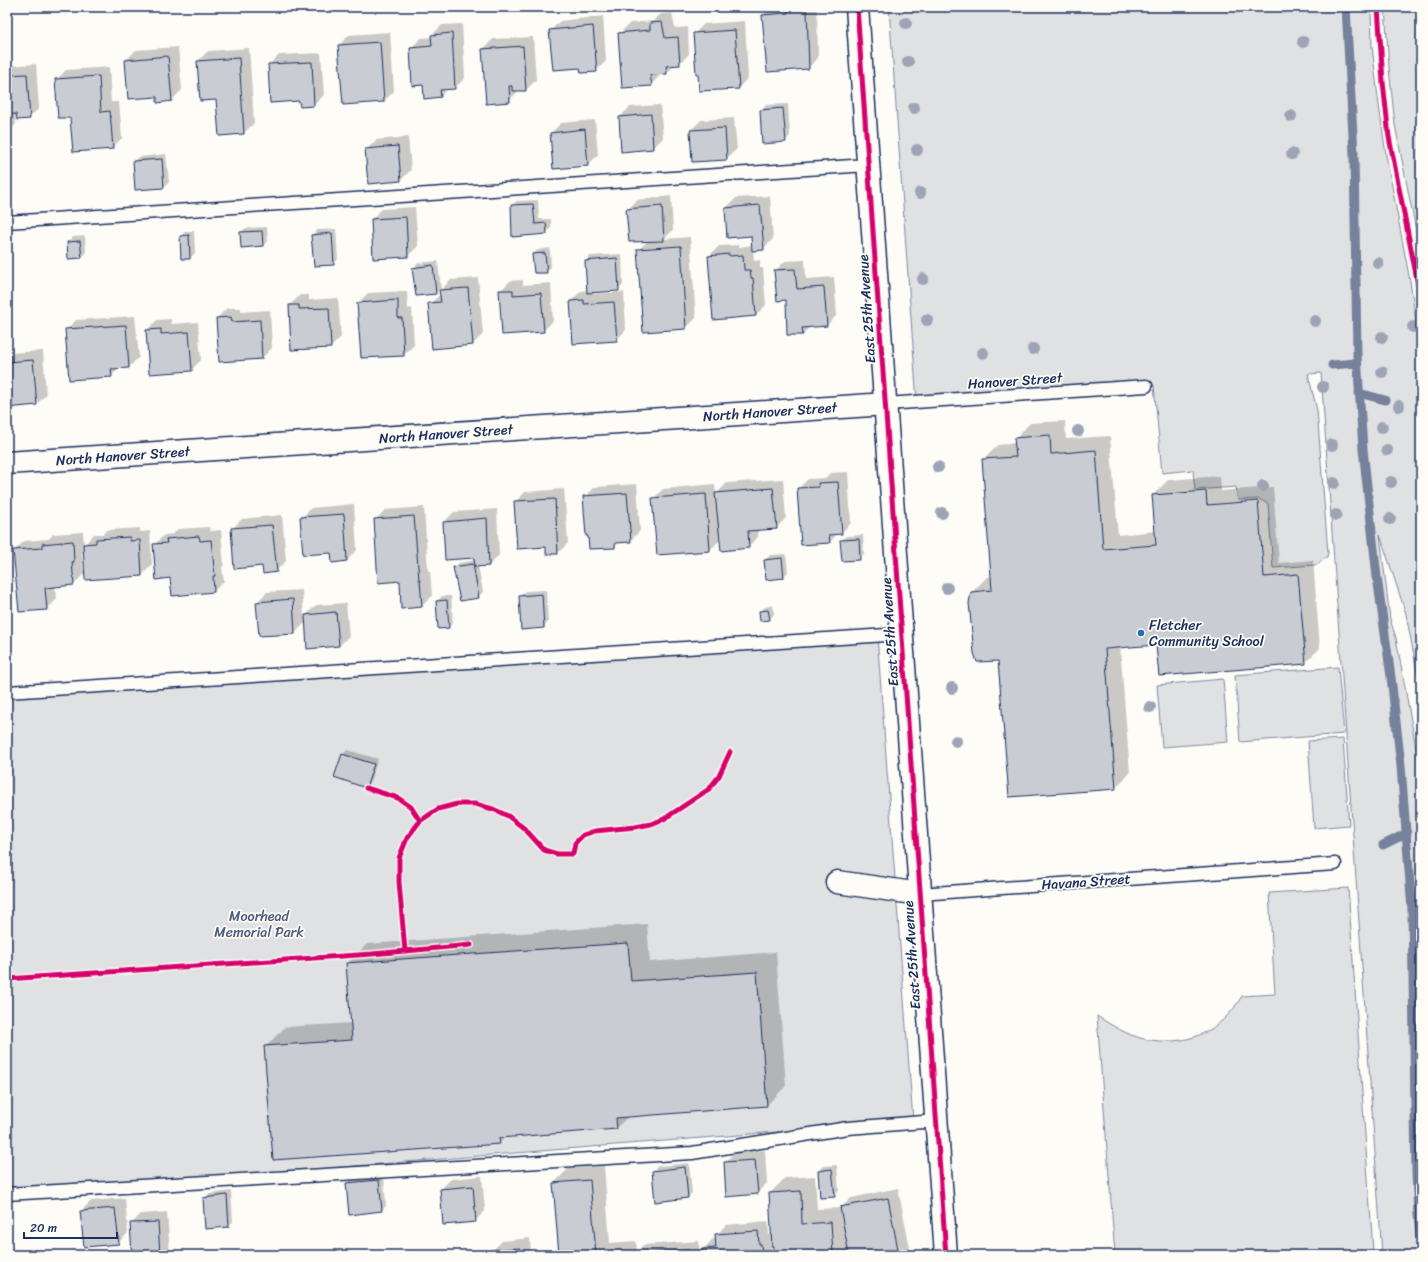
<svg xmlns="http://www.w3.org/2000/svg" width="1428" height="1262" viewBox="0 0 1428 1262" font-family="Sriracha,sans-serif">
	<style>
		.green { fill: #e0e1e3; stroke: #7e88a0 }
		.shadow { fill: #0003; fill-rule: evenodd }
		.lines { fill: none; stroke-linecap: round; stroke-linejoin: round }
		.stream { stroke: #76819c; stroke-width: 9 }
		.building { fill: #c9ccd3; stroke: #1b2f5e }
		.lane-casing { stroke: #1b2f5e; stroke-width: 15 }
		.street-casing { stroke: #1b2f5e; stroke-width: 25 }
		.secondary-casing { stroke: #1b2f5e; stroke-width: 25 }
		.lane { stroke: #fdfcf7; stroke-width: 12 }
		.street { stroke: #fdfcf7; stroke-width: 22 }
		.secondary { stroke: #fdfcf7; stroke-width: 22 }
		.cycleway-casing { stroke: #fdfcf7; stroke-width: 8 }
		.cycleway { stroke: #d6006c; stroke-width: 5 }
		.tree { fill: #9ca4b5 }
		.poi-dot { fill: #1f6fb2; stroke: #fdfcf7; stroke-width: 1.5 }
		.labels { text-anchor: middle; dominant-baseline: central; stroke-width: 3.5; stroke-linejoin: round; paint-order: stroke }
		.street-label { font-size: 14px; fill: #1b2f5e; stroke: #fdfcf7 }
		.poi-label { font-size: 14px; fill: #1b2f5e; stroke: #fdfcf7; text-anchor: start }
		.park-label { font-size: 14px; fill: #4c5c7f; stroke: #fdfcf7 }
	</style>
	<rect width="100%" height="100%" fill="#fdfcf7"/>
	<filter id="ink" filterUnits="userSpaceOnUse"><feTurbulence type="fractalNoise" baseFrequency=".025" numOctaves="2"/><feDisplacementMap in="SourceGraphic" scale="8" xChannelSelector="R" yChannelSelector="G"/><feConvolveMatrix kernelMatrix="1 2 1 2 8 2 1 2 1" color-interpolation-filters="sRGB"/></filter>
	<g filter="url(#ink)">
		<g class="green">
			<polygon points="889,7 1371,7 1372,46 1378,98 1386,155 1410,281 1421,356 1421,693 1406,614 1380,535 1390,619 1396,638 1421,775 1421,1255 1382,1255 1321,373 1308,374 1317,410 1328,553 1327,557 1316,565 1273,568 1268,504 1259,499 1238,500 1236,487 1195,490 1193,470 1162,473 1154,385 917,403"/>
			<polygon points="1385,7 1421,7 1421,256 1395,125 1389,68"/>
			<polygon points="877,635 913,1121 7,1194 7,692"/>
			<polygon points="1338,667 1344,734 1240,742 1235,675"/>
			<polygon points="1223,679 1228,742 1162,747 1157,685"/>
			<polygon points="1343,739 1349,825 1314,828 1308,741"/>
			<path d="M1348 888 1373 1251 1308 1255H1115L1097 1016C1111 1025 1127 1035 1144 1039 1187 1047 1220 1033 1242 996L1275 994 1269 893Z"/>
		</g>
		<g class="shadow">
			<polygon points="771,7 817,7 818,58 808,68 763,15"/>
			<polygon points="672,13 675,28 688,27 689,54 679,64 676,64 667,73 661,74 651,85 620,33 630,23 653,21 661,14"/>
			<polygon points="603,16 606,61 596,71 550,31 560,21"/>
			<polygon points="745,21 748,78 738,88 694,34 704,24"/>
			<polygon points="462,24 465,78 455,88 448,88 440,97 424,84 411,48 421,38 433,37 432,35 442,25"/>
			<polygon points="390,32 394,91 384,101 339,45 349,35"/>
			<polygon points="533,37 536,80 526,90 519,90 509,101 483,49 493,39"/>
			<polygon points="178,47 182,90 172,100 158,95 126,60 136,50"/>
			<polygon points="249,48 254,123 244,133 220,135 217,99 198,61 208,51"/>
			<polygon points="321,53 324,95 314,105 300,100 269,65 279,55"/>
			<polygon points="36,64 39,108 29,118 15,113 16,124 7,133 7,66"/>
			<polygon points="109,67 111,102 119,102 122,138 112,148 71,117 56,80 66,70"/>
			<polygon points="788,104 790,136 785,141 761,110 766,105"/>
			<polygon points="660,105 663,138 653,148 620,117 630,107"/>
			<polygon points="734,118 737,149 726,159 691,130 701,120"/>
			<polygon points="595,120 598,155 588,165 554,168 551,133 561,123"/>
			<polygon points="408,137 411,170 401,180 366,150 376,140"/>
			<polygon points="166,154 169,182 164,187 134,161 139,157"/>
			<polygon points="671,196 673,230 664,239 690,237 696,318 686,328 644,331 638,250 648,241 627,210 637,200"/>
			<polygon points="770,196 773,239 763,249 753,250 754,261 760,260 760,268 763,268 766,305 756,315 709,256 719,246 739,245 739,247 753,245 752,235 726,208 736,198"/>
			<polygon points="538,200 539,219 551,219 551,228 546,233 512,205 517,201"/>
			<polygon points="415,207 418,246 408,256 372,219 382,209"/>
			<polygon points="267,227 268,241 263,245 241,232 246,228"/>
			<polygon points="336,229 338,259 334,264 312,235 317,230"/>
			<polygon points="185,231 194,231 195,253 190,258 182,258 181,236"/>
			<polygon points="85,236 86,252 82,257 68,242 73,237"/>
			<polygon points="550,248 551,267 547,272 533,254 538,250"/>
			<polygon points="622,254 623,285 618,290 594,292 594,294 624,292 626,330 616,340 571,301 581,291 588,290 586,261 590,256"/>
			<polygon points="805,260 806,279 834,277 837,315 827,325 810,327 803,334 775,271 785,261"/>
			<polygon points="438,261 441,290 450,280 478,278 483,334 473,344 433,348 429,304 441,294 440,288 436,293 414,268 418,263"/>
			<polygon points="523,280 523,285 551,283 553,321 543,331 500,291 510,281"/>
			<polygon points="407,291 408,309 412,308 414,345 404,355 358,303 368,293"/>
			<polygon points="300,295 309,295 309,300 338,298 341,337 331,347 290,305"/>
			<polygon points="227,308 241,308 241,312 270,310 272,348 262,358 217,318"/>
			<polygon points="135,316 139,357 129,367 120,368 111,376 66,330 76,320"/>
			<polygon points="171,319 171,324 198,322 201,360 191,370 147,330 157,320"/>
			<polygon points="43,351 46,395 36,405 7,407 7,355 9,353"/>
			<polygon points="1065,421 1066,439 1110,436 1118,535 1156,531 1153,495 1168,480 1220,476 1221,491 1273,487 1279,563 1313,560 1320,648 1305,663 1157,644 1120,646 1130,773 1115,788 999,660 972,592 987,577 992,577 983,460 998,445 1016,443 1016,438 1030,423"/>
			<polygon points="848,472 851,523 841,533 838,533 830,542 798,489 808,479 825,478 830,473"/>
			<polygon points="783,479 786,518 776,528 758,530 758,537 748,547 721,539 710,550 653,499 663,489 715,484 716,494 727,483"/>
			<polygon points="637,484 640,531 630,541 619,542 615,547 585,497 595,487"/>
			<polygon points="564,489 568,543 558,553 547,553 546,546 515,502 525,492"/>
			<polygon points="354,504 357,550 347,560 333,561 332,552 301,518 311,508"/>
			<polygon points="424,507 428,571 430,570 432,596 422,606 401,580 375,520 385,510"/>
			<polygon points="497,509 499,555 489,565 478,565 483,592 478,597 454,568 459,563 475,560 475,557 444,522 454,512"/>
			<polygon points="282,515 286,561 276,571 232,529 242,519"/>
			<polygon points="209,527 210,531 221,530 224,565 222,567 224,581 214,591 171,577 154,545 164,535 173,534 178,529"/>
			<path d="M140 528V532L150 531 152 565 142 575 85 573 74 584 55 586 57 599 47 609 14 551 24 541 49 539 53 534 83 532 84 545 94 534H103L107 530ZM84 551 85 569 83 570 82 553Z"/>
			<polygon points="863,535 864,554 859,559 841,541 846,536"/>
			<polygon points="786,554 788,572 783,577 765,560 770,555"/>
			<polygon points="302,590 304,617 316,605 346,603 349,636 339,646 308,648 306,622 295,633 257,602 267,592"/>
			<polygon points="546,590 548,622 544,627 522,629 520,596 525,591"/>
			<polygon points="442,596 451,596 453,623 448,627 437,601"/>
			<polygon points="773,605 774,614 770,619 760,612 765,607"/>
			<polygon points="347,750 378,759 370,782 366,787 343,755"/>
			<polygon points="647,924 650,962 776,952 786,1086 766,1106 629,1116 616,1128 506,1137 499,1143 265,1047 285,1027 352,1023 347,964 367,944"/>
			<polygon points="765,1150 767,1183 757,1193 725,1162 735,1152"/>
			<polygon points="689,1163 692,1193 687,1198 653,1171 658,1166"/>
			<polygon points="837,1165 839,1191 834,1196 819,1171 824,1166"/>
			<polygon points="604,1166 610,1243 636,1241 637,1252 643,1245 699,1241 700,1255 492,1255 492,1251 502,1241 530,1238 531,1253 559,1250 554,1183 569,1168"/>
			<polygon points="384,1175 386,1206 382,1210 347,1183 352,1178"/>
			<polygon points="482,1176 485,1211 475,1221 441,1189 451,1179"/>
			<polygon points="815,1176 817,1209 841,1208 851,1198 898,1188 910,1248 903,1255 775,1255 775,1245 772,1246 773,1255 703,1255 703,1249 713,1239 716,1239 716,1235 726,1225 768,1221 769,1235 772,1234 770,1193 785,1178"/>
			<polygon points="231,1191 233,1222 228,1226 204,1198 209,1194"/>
			<polygon points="125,1198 128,1233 118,1243 81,1211 91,1201"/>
			<polygon points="167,1212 170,1254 169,1255 135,1255 131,1224 141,1214"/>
			<polygon points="330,1253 330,1255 302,1255"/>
		</g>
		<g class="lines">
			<g class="stream">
				<polyline points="1346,7 1354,154 1357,355 1363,449 1377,577 1391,677 1401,766 1412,910 1416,1174 1418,1215 1421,1244"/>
				<polyline points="1332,365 1357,363"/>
				<polyline points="1359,393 1385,400"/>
				<polyline points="1383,845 1407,833"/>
			</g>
		</g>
		<g class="building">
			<polygon points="803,7 804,11 807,11 809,69 767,72 762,15 788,13 788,8"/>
			<polygon points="662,22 665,38 678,37 680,65 666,66 667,74 650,75 652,86 622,88 618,33 650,30 650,23"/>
			<polygon points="593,26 597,72 581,73 580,68 553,70 549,30"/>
			<polygon points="735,30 739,89 699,91 698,74 696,74 693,33"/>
			<polygon points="452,33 455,89 440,90 441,97 424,99 423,85 412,86 410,48 432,46 431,35"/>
			<polygon points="380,42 384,102 343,105 338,45"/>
			<polygon points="523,46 526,91 512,91 512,86 509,86 510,102 486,104 482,49"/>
			<polygon points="168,56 172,101 157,103 157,97 128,99 125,60"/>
			<polygon points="239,58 244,134 219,136 216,100 200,101 197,61"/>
			<polygon points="312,62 314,106 300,107 299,101 270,103 268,64"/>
			<polygon points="27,74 30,119 17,120 16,114 7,115 7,75"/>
			<polygon points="99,76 101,112 110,111 113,149 73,152 70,118 58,118 55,79"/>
			<polygon points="783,108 786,142 762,144 760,110"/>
			<polygon points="651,114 653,149 621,152 619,117"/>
			<polygon points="725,128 727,160 692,162 690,130"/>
			<polygon points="585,129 588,166 553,169 550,133"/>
			<polygon points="398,146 401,181 368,184 365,149"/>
			<polygon points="162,159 164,188 135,190 133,161"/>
			<polygon points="533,204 535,224 546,223 547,234 512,237 511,205"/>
			<polygon points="760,205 764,250 752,251 751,236 727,238 725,208"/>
			<polygon points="662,206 664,241 629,242 626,209"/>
			<polygon points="406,217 408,257 373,259 371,219"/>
			<polygon points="262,231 263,246 241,248 240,232"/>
			<polygon points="332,233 334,265 314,266 311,235"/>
			<polygon points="189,235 190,259 181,259 180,236"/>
			<polygon points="80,241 82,258 68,259 67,242"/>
			<polygon points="681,246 686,329 643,332 637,249"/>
			<polygon points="545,253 547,273 534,273 532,254"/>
			<polygon points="729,254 730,256 743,255 744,270 750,270 751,278 753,278 756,316 713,320 708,256"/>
			<polygon points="617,258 619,291 587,293 585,261"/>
			<polygon points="433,265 436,294 416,296 412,268"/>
			<polygon points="795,269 797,289 824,287 827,326 802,328 803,335 787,335 786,300 777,301 774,270"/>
			<polygon points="468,288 473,345 432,349 428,303 441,302 439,290"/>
			<polygon points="499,290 513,290 513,295 541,293 544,332 502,335"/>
			<polygon points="398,300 398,318 402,318 404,356 361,358 357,303"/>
			<polygon points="584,300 584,304 614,302 617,341 573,344 570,301"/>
			<polygon points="289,305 299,305 299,309 329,308 331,348 291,350"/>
			<polygon points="231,317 232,322 260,320 262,359 219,362 216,318"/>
			<polygon points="126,325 129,368 111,369 112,377 69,380 65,329"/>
			<polygon points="161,329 161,334 189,332 192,371 149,374 146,330"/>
			<polygon points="33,360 37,405 7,408 7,362"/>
			<polygon points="1050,435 1051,454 1096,450 1103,549 1156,545 1152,495 1206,491 1207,505 1258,501 1264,577 1298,574 1306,664 1159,676 1156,645 1105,649 1116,789 1009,797 998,661 977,662 974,653 969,603 971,592 992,590 982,459 1016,457 1014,438"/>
			<polygon points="838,482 842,534 829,535 830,543 801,545 797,488 819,487 818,483"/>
			<polygon points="773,488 777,529 748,531 749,548 721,551 715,493"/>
			<polygon points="627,493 631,542 615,543 615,548 589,549 588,536 586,536 583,496"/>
			<polygon points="706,494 710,551 657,555 652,498"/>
			<polygon points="555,499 558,554 546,554 546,547 517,549 514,501"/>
			<polygon points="344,514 347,561 332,563 331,553 303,555 300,517"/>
			<polygon points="414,516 419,580 420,580 422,607 401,609 400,581 378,583 374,519"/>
			<polygon points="487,518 489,566 475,567 474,558 445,560 443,522"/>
			<polygon points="272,525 277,572 263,574 262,566 234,569 231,528"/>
			<polygon points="199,536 200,541 211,540 215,576 213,576 214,592 172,596 170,578 156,580 153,544 167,543 166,539"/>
			<polygon points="130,537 130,541 140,540 142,576 85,580 83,544 96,543 96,539"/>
			<polygon points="859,539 860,560 842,561 840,540"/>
			<polygon points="73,541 74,562 72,562 74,585 45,588 47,610 19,612 13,550 42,548 42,544"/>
			<polygon points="782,558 784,578 766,580 764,560"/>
			<polygon points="473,564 479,598 460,601 453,567"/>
			<polygon points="542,594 544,628 521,630 519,596"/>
			<polygon points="293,599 295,634 259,636 256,602"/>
			<polygon points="447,600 449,628 438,629 436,601"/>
			<polygon points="768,610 770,620 760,621 759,611"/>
			<polygon points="336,612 339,646 307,649 305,615"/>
			<polygon points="342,754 374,764 366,788 334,777"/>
			<polygon points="628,943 631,981 757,972 767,1106 616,1118 617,1129 499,1138 500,1144 273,1160 264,1046 352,1040 346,963"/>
			<polygon points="755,1160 758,1194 726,1197 724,1162"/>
			<polygon points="685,1167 688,1198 655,1202 652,1171"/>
			<polygon points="832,1169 835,1197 820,1198 818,1171"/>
			<polygon points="379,1180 382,1211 349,1215 346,1183"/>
			<polygon points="590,1180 596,1255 559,1255 553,1183"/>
			<polygon points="473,1186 476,1222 443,1225 440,1189"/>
			<polygon points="801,1191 802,1224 831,1222 833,1255 774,1255 774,1246 772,1247 769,1193"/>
			<polygon points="227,1195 229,1227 205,1229 203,1198"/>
			<polygon points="888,1198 899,1255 849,1255 840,1207"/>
			<polygon points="115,1208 119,1244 84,1247 80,1211"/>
			<polygon points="158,1222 160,1255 132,1255 130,1223"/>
			<polygon points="758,1231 759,1244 761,1244 762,1255 702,1255 702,1249 716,1248 715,1234"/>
			<polygon points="520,1248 520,1255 491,1255 491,1250"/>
			<polygon points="689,1250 689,1255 632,1255 632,1254"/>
		</g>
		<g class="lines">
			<defs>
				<g id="lane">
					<polyline points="7,222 868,165"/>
					<polyline points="886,404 1146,386"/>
					<polyline points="7,692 902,634"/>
					<polyline points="920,894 1335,864"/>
					<polyline points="7,1194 692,1153 848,1128 936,1121"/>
				</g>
				<g id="street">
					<polyline points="7,463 886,404"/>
					<polyline points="837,882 920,894"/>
				</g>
				<polyline id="secondary" points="857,7 946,1255"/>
			</defs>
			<use href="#lane" class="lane-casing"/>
			<use href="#street" class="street-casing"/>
			<use href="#secondary" class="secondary-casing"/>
			<use href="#lane" class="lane"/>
			<use href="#street" class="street"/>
			<use href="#secondary" class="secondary"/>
			<defs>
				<g id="cycleway">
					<polyline points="857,7 946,1255"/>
					<polyline points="1378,7 1383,82 1389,137 1421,300"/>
					<polyline points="366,788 398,798 411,807 420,821"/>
					<polyline points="405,951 399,882 399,858 407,838 420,821 438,809 457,804 475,804 493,809 508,816 525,829 544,850 557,854 573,854 575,843 583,835 595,831 635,827 651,824 664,819 709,789 719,776 730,752"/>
					<polyline points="7,979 372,954 471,945"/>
				</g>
			</defs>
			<use href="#cycleway" class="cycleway-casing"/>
			<use href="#cycleway" class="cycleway"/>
		</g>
		<g class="tree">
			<circle cx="906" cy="23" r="6"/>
			<circle cx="1303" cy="42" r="6"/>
			<circle cx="908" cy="62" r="6"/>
			<circle cx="914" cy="108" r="6"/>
			<circle cx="1291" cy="116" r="6"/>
			<circle cx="917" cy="150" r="6"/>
			<circle cx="1292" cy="154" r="6"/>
			<circle cx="920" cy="193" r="6"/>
			<circle cx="1378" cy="263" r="6"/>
			<circle cx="923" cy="279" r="6"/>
			<circle cx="927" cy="320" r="6"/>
			<circle cx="1315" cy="321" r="6"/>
			<circle cx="1413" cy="327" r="6"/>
			<circle cx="1382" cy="337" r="6"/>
			<circle cx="1033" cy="349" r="6"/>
			<circle cx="983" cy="353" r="6"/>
			<circle cx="1382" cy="372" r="6"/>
			<circle cx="1323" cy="387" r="6"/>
			<circle cx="1399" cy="406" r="6"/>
			<circle cx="1382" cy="427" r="6"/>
			<circle cx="1078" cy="431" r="6"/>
			<circle cx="1332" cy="445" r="6"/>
			<circle cx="1387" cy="450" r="6"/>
			<circle cx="938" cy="467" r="6"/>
			<circle cx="1391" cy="482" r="6"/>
			<circle cx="1334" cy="483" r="6"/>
			<circle cx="1263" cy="486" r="6"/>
			<circle cx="942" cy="513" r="6"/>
			<circle cx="1336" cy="515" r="6"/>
			<circle cx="1390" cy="519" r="6"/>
			<circle cx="947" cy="588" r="6"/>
			<circle cx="952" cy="688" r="6"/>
			<circle cx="1150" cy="707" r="6"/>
			<circle cx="956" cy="741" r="6"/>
		</g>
	</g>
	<circle class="poi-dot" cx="1141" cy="633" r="4"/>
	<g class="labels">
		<g class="street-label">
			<text transform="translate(867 309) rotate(-94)">East 25th Avenue</text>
			<text transform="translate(1015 381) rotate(-4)">Hanover Street</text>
			<text transform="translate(770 412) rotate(-4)">North Hanover Street</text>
			<text transform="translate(446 434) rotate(-4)">North Hanover Street</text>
			<text transform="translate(123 456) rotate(-4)">North Hanover Street</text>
			<text transform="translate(890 632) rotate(-94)">East 25th Avenue</text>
			<text transform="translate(1086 882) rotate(-4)">Havana Street</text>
			<text transform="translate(912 955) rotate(-94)">East 25th Avenue</text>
		</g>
		<g class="poi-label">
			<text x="1149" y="625">Fletcher<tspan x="1149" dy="16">Community School</tspan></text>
		</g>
		<g class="park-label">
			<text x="259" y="916">Moorhead<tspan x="259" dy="16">Memorial Park</tspan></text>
		</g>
	</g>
	<rect width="1428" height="1262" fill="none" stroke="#fdfcf7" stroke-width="24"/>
	<rect x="12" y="12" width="1404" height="1238" fill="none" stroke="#1b2f5e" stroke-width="1.5" filter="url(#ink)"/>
	<path d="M24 1232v6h93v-6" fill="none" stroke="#1b2f5e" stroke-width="2"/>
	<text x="30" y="1232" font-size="12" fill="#1b2f5e" stroke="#fdfcf7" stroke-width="3" paint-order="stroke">20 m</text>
</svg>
